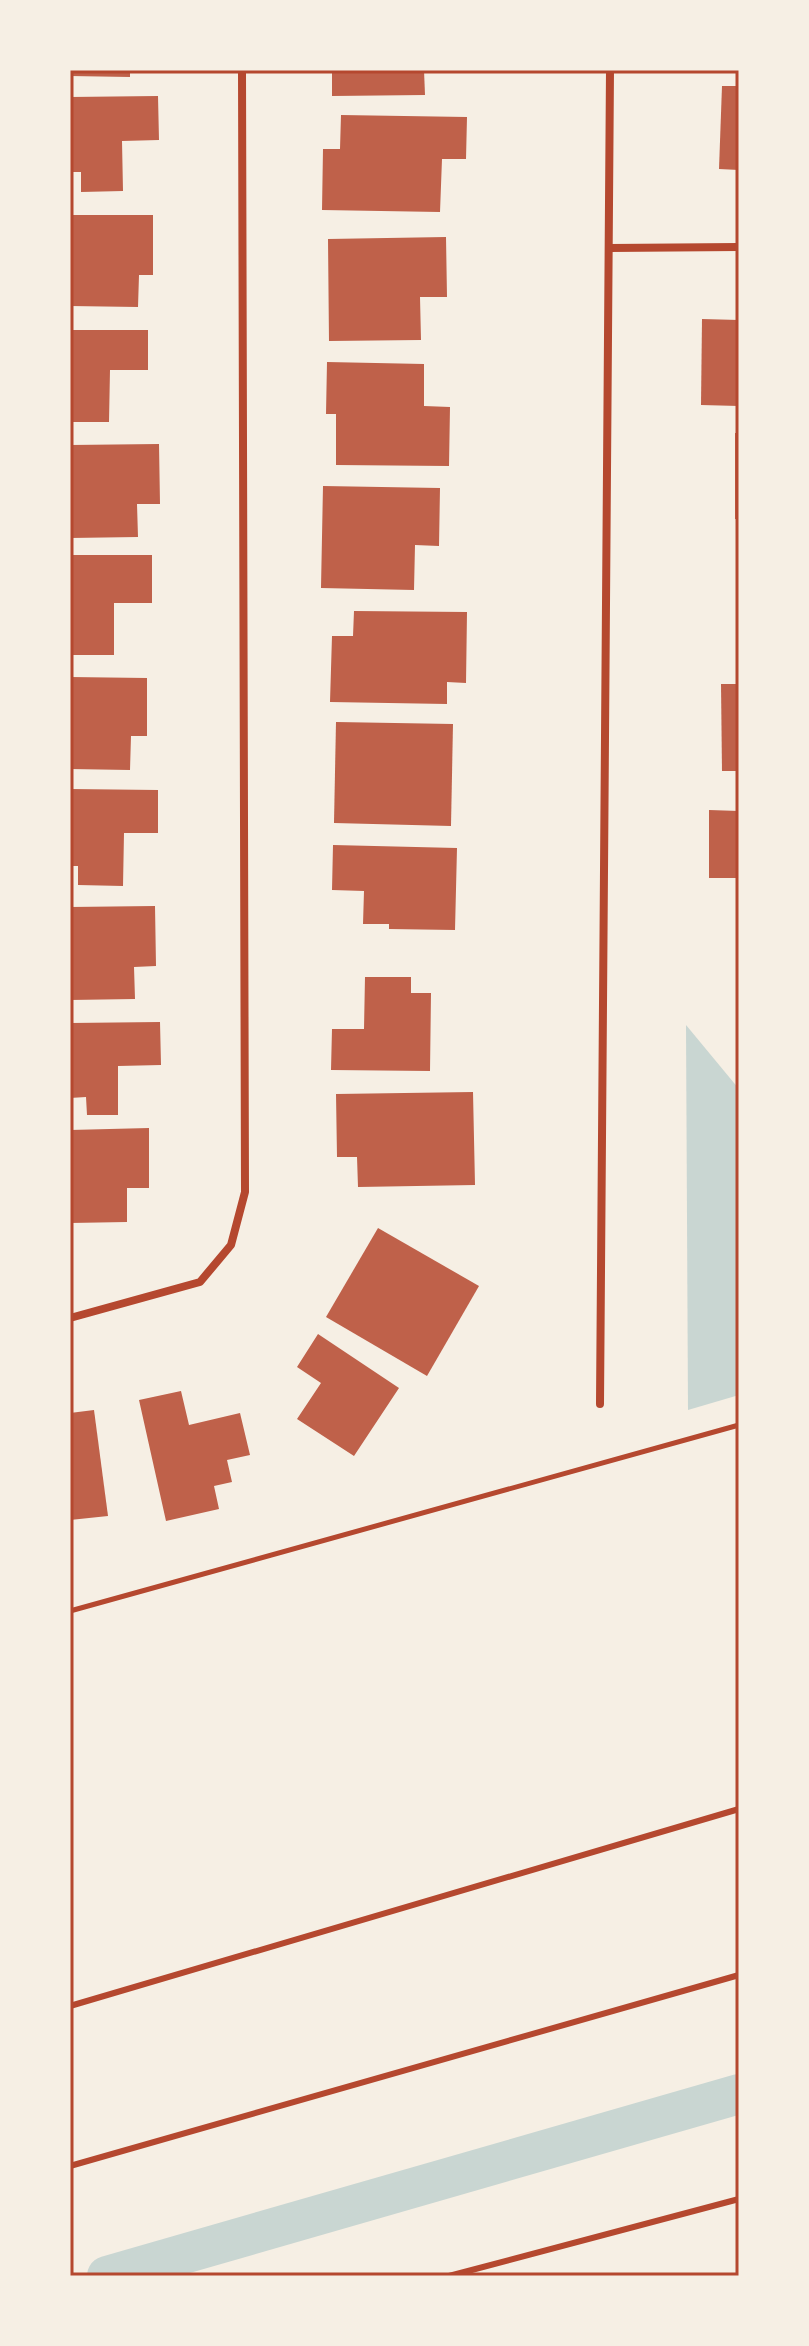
<svg xmlns="http://www.w3.org/2000/svg" width="809" height="2346" viewBox="0 0 809 2346" font-family="Mulish,sans-serif">
	<style>
		.water { fill: #c9d6d2 }
		.lines { fill: none; stroke-linecap: round; stroke-linejoin: round }
		.canal { stroke: #c9d6d2; stroke-width: 40 }
		.building { fill: #bf614a }
		.path { stroke: #b5482f; stroke-width: 5 }
		.service { stroke: #b5482f; stroke-width: 6 }
		.minor { stroke: #b5482f; stroke-width: 8 }
		.neatline { fill: none; stroke: #b5482f; stroke-width: 3 }
	</style>
	<rect width="100%" height="100%" fill="#f6efe4"/>
	<polygon class="water" points="686,1025 739,1089 739,1395 688,1410"/>
	<g class="lines">
		<polyline class="canal" points="107,2276 739,2094"/>
	</g>
	<g class="building">
		<polygon points="70,70 130,70 130,77 70,76"/>
		<polygon points="332,70 424,70 425,95 332,96"/>
		<polygon points="722,86 739,86 739,170 719,169"/>
		<polygon points="158,96 159,140 122,141 123,191 81,192 81,172 70,172 70,97"/>
		<polygon points="341,115 467,117 466,159 442,159 440,212 322,210 323,149 340,149"/>
		<polygon points="70,215 153,215 153,275 139,275 138,307 70,306"/>
		<polygon points="446,237 447,297 420,297 421,340 329,341 328,239"/>
		<polygon points="702,319 739,320 739,406 701,405"/>
		<polygon points="70,330 148,330 148,370 110,370 109,422 71,422"/>
		<polygon points="327,362 424,364 424,406 450,407 449,466 336,465 336,414 326,414"/>
		<rect x="735" y="433" width="4" height="86"/>
		<polygon points="159,444 160,504 137,504 138,537 70,538 70,445"/>
		<polygon points="323,486 440,488 439,546 415,545 414,590 321,588"/>
		<polygon points="70,555 152,555 152,603 114,603 114,655 70,655"/>
		<polygon points="354,611 467,612 466,683 447,682 447,704 330,702 332,636 353,636"/>
		<polygon points="70,677 147,678 147,736 131,736 130,770 70,769"/>
		<polygon points="721,684 739,684 739,771 722,771"/>
		<polygon points="336,722 453,724 451,826 334,823"/>
		<polygon points="70,789 158,790 158,833 124,833 123,886 78,885 78,866 70,866"/>
		<polygon points="709,810 739,811 739,878 709,878"/>
		<polygon points="333,845 457,848 455,930 389,929 389,924 363,924 364,891 332,890"/>
		<polygon points="155,906 156,966 134,967 135,999 70,1000 70,907"/>
		<polygon points="365,977 411,977 411,993 431,993 430,1071 331,1070 332,1029 364,1029"/>
		<polygon points="160,1022 161,1065 118,1066 118,1115 87,1115 86,1097 70,1098 70,1023"/>
		<polygon points="473,1092 475,1185 358,1187 357,1157 337,1157 336,1094"/>
		<polygon points="149,1128 149,1188 127,1188 127,1222 70,1223 70,1130"/>
		<polygon points="378,1228 479,1286 427,1376 326,1317"/>
		<polygon points="318,1334 399,1388 354,1456 297,1419 321,1383 297,1367"/>
		<polygon points="181,1391 189,1425 240,1413 250,1455 227,1460 232,1482 214,1486 219,1509 166,1521 139,1400"/>
		<polygon points="94,1410 108,1516 70,1520 70,1413"/>
	</g>
	<g class="lines">
		<polyline class="path" points="70,1611 739,1425"/>
		<g class="service">
			<polyline points="70,2006 739,1809"/>
			<polyline points="70,2166 739,1975"/>
			<polyline points="449,2276 739,2199"/>
		</g>
		<g class="minor">
			<polyline points="609,248 739,247"/>
			<polyline points="70,1318 200,1282 231,1245 245,1192 242,70"/>
			<polyline points="600,1404 610,70"/>
		</g>
	</g>
	<rect width="809" height="2346" fill="none" stroke="#f6efe4" stroke-width="144"/>
	<rect x="72" y="72" width="665" height="2202" class="neatline"/>
</svg>
